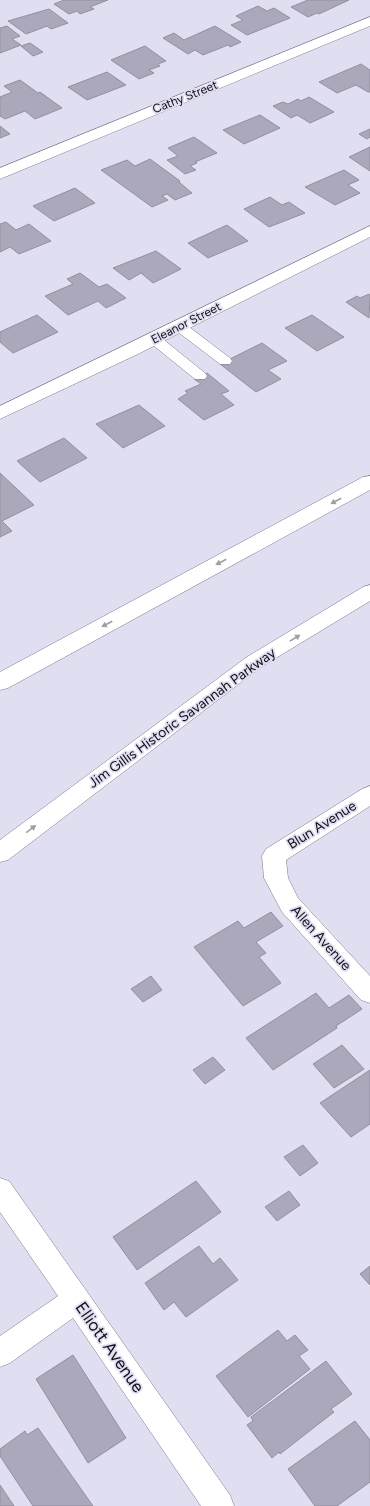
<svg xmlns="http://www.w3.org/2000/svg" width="370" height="1506" viewBox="0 0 370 1506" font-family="Figtree,sans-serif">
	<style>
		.building { fill: #aaa8ba; stroke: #918fa0 }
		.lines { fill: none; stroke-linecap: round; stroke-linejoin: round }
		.service-casing { stroke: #7b798a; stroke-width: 1 }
		.minor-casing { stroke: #7b798a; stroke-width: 1 }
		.motorway-casing { stroke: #7b798a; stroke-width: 1 }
		.service { fill: #fff; fill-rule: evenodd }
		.minor { fill: #fff; fill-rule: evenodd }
		.motorway { fill: #fff; fill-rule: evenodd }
		.oneway { fill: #9f9fa1 }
		.labels { text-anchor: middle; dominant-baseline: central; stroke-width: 3.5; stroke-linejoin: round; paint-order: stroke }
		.far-street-label { font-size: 12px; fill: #100f15; stroke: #e0def1 }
		.street-label { font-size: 14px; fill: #100f15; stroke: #e0def1 }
		.near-street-label { font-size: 17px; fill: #100f15; stroke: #e0def1 }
	</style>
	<rect width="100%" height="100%" fill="#e0def1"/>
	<g class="building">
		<polygon points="64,0 108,0 90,7 94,9 80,14 77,11 69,14 54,4"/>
		<polygon points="308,0 349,0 319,14 317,13 308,17 291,7"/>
		<polygon points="258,6 267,11 274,8 290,18 247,35 231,25 243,20 236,16"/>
		<polygon points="49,9 68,23 51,29 47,26 26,34 8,21"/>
		<polygon points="7,26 20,36 12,39 21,45 0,53 0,28"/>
		<polygon points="215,26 241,42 230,47 228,45 203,55 195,50 188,54 163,38 174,33 184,40"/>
		<polygon points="30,43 43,52 33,56 21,46"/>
		<polygon points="145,46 166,61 158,64 160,66 149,70 154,73 139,79 111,60"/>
		<polygon points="361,64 370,70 370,92 368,92 356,85 337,93 319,82"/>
		<polygon points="107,72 126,85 87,100 68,87"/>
		<polygon points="20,80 38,93 40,92 62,108 35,119 25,111 5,119 0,116 0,97 12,92 4,86"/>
		<polygon points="309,97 334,112 310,123 297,115 291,118 273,106 283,102 288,104 298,99 301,101"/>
		<polygon points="260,115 280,128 244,144 223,130"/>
		<polygon points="0,126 10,134 0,138"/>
		<polygon points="370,129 370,137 367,139 359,134"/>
		<polygon points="194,137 217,153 195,162 197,163 190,166 196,170 185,174 167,160 178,156 168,148"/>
		<polygon points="370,147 370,171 349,157"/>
		<polygon points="150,159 180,181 179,182 192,193 175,200 167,194 162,196 168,200 152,207 101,170 127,160 135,166"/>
		<polygon points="344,170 359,180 348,185 360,193 335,205 305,187"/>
		<polygon points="75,188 95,203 54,221 33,206"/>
		<polygon points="270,197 282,205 289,202 305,213 269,227 244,209"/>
		<polygon points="6,222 16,230 29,224 51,241 19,254 10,247 0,252 0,224"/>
		<polygon points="227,225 248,241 208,258 188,243"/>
		<polygon points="156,251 181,269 153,283 141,273 129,280 113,268"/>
		<polygon points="80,273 99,287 107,284 126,298 106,308 98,301 68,315 45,296 73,284 67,279"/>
		<polygon points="369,294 370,296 369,318 346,302 357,296 360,298"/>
		<polygon points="37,315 58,332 13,353 0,342 0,332"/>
		<polygon points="312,315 344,337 317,351 285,328"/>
		<polygon points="262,343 287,361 268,370 281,379 256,392 220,364"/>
		<polygon points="207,373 229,391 221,394 234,405 204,420 178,399 188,393 185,391 201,384 194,379"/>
		<polygon points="139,405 165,426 123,448 96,424"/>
		<polygon points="64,438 87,458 40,482 17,461"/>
		<polygon points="0,473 34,505 2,521 12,531 0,537"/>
		<polygon points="271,912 283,926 256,942 266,953 259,957 281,983 243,1006 194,947 238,921 244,928"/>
		<polygon points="151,976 162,990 143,1002 131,989"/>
		<polygon points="316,993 329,1008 349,995 362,1009 336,1026 337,1028 273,1070 246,1038"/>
		<polygon points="342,1045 364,1069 334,1088 313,1064"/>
		<polygon points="213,1057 225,1070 205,1084 193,1070"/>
		<polygon points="370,1070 370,1124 351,1137 320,1103"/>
		<polygon points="303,1145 318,1163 300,1176 284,1157"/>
		<polygon points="196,1181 221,1212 137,1270 113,1237"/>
		<polygon points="289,1191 300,1205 277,1221 265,1207"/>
		<polygon points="199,1246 213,1264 220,1258 238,1280 186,1317 174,1302 164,1310 145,1283"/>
		<polygon points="370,1266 370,1285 360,1274"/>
		<polygon points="278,1330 287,1341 295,1335 308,1350 299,1356 310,1369 248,1417 216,1376"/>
		<polygon points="73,1355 126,1438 88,1463 36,1379"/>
		<polygon points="326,1361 352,1394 331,1409 334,1412 280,1454 279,1452 272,1458 247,1425 253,1421 251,1417"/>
		<polygon points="355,1421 370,1440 370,1482 337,1506 315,1506 288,1469"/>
		<polygon points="38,1428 93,1506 33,1506 0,1456 0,1449 25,1431 27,1435"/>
		<polygon points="0,1485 14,1506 0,1506"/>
	</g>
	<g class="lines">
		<defs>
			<g id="service">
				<polygon points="179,322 184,323 230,358 232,361 230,364 220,364 174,329 172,326 174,323"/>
				<polygon points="154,335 159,336 205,373 207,376 205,379 195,379 149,342 147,339 149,336"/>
			</g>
			<g id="minor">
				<polygon points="370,17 370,26 0,179 0,168"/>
				<polygon points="370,226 370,237 138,354 0,419 0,406"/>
				<polygon points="370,786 370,806 286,860 288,878 298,898 370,976 370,1003 361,1000 282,912 264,878 262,856 266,849 362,789"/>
				<polygon points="0,1178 9,1181 230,1495 234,1506 201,1506 73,1318 10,1363 0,1367 0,1336 58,1296 0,1212"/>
			</g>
			<g id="motorway">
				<polygon points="370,476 370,490 8,688 0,690 0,672 363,477"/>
				<polygon points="370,585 370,601 261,667 8,860 0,862 0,840 247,657 363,587"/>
			</g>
		</defs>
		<use href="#service" class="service-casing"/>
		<use href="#minor" class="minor-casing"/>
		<use href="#motorway" class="motorway-casing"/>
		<use href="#service" class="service"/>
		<use href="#minor" class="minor"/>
		<use href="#motorway" class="motorway"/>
	</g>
	<defs><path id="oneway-solid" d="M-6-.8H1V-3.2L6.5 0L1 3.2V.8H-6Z"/></defs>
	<g class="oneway">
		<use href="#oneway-solid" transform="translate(336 501) rotate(152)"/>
		<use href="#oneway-solid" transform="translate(221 562) rotate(152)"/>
		<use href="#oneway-solid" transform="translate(107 624) rotate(152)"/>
		<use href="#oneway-solid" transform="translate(295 638) rotate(-31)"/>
		<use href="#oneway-solid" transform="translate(31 829) rotate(-37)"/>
	</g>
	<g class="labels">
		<g class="far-street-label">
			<text transform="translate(185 97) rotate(-22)">Cathy Street</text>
			<text transform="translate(186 323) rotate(-27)">Eleanor Street</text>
		</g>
		<g class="street-label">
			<text transform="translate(182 718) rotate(-36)">Jim Gillis Historic Savannah Parkway</text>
			<text transform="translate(322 825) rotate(-32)">Blun Avenue</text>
			<text transform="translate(321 938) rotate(48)">Allen Avenue</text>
		</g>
		<g class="near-street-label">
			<text transform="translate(110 1347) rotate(55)">Elliott Avenue</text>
		</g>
	</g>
</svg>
